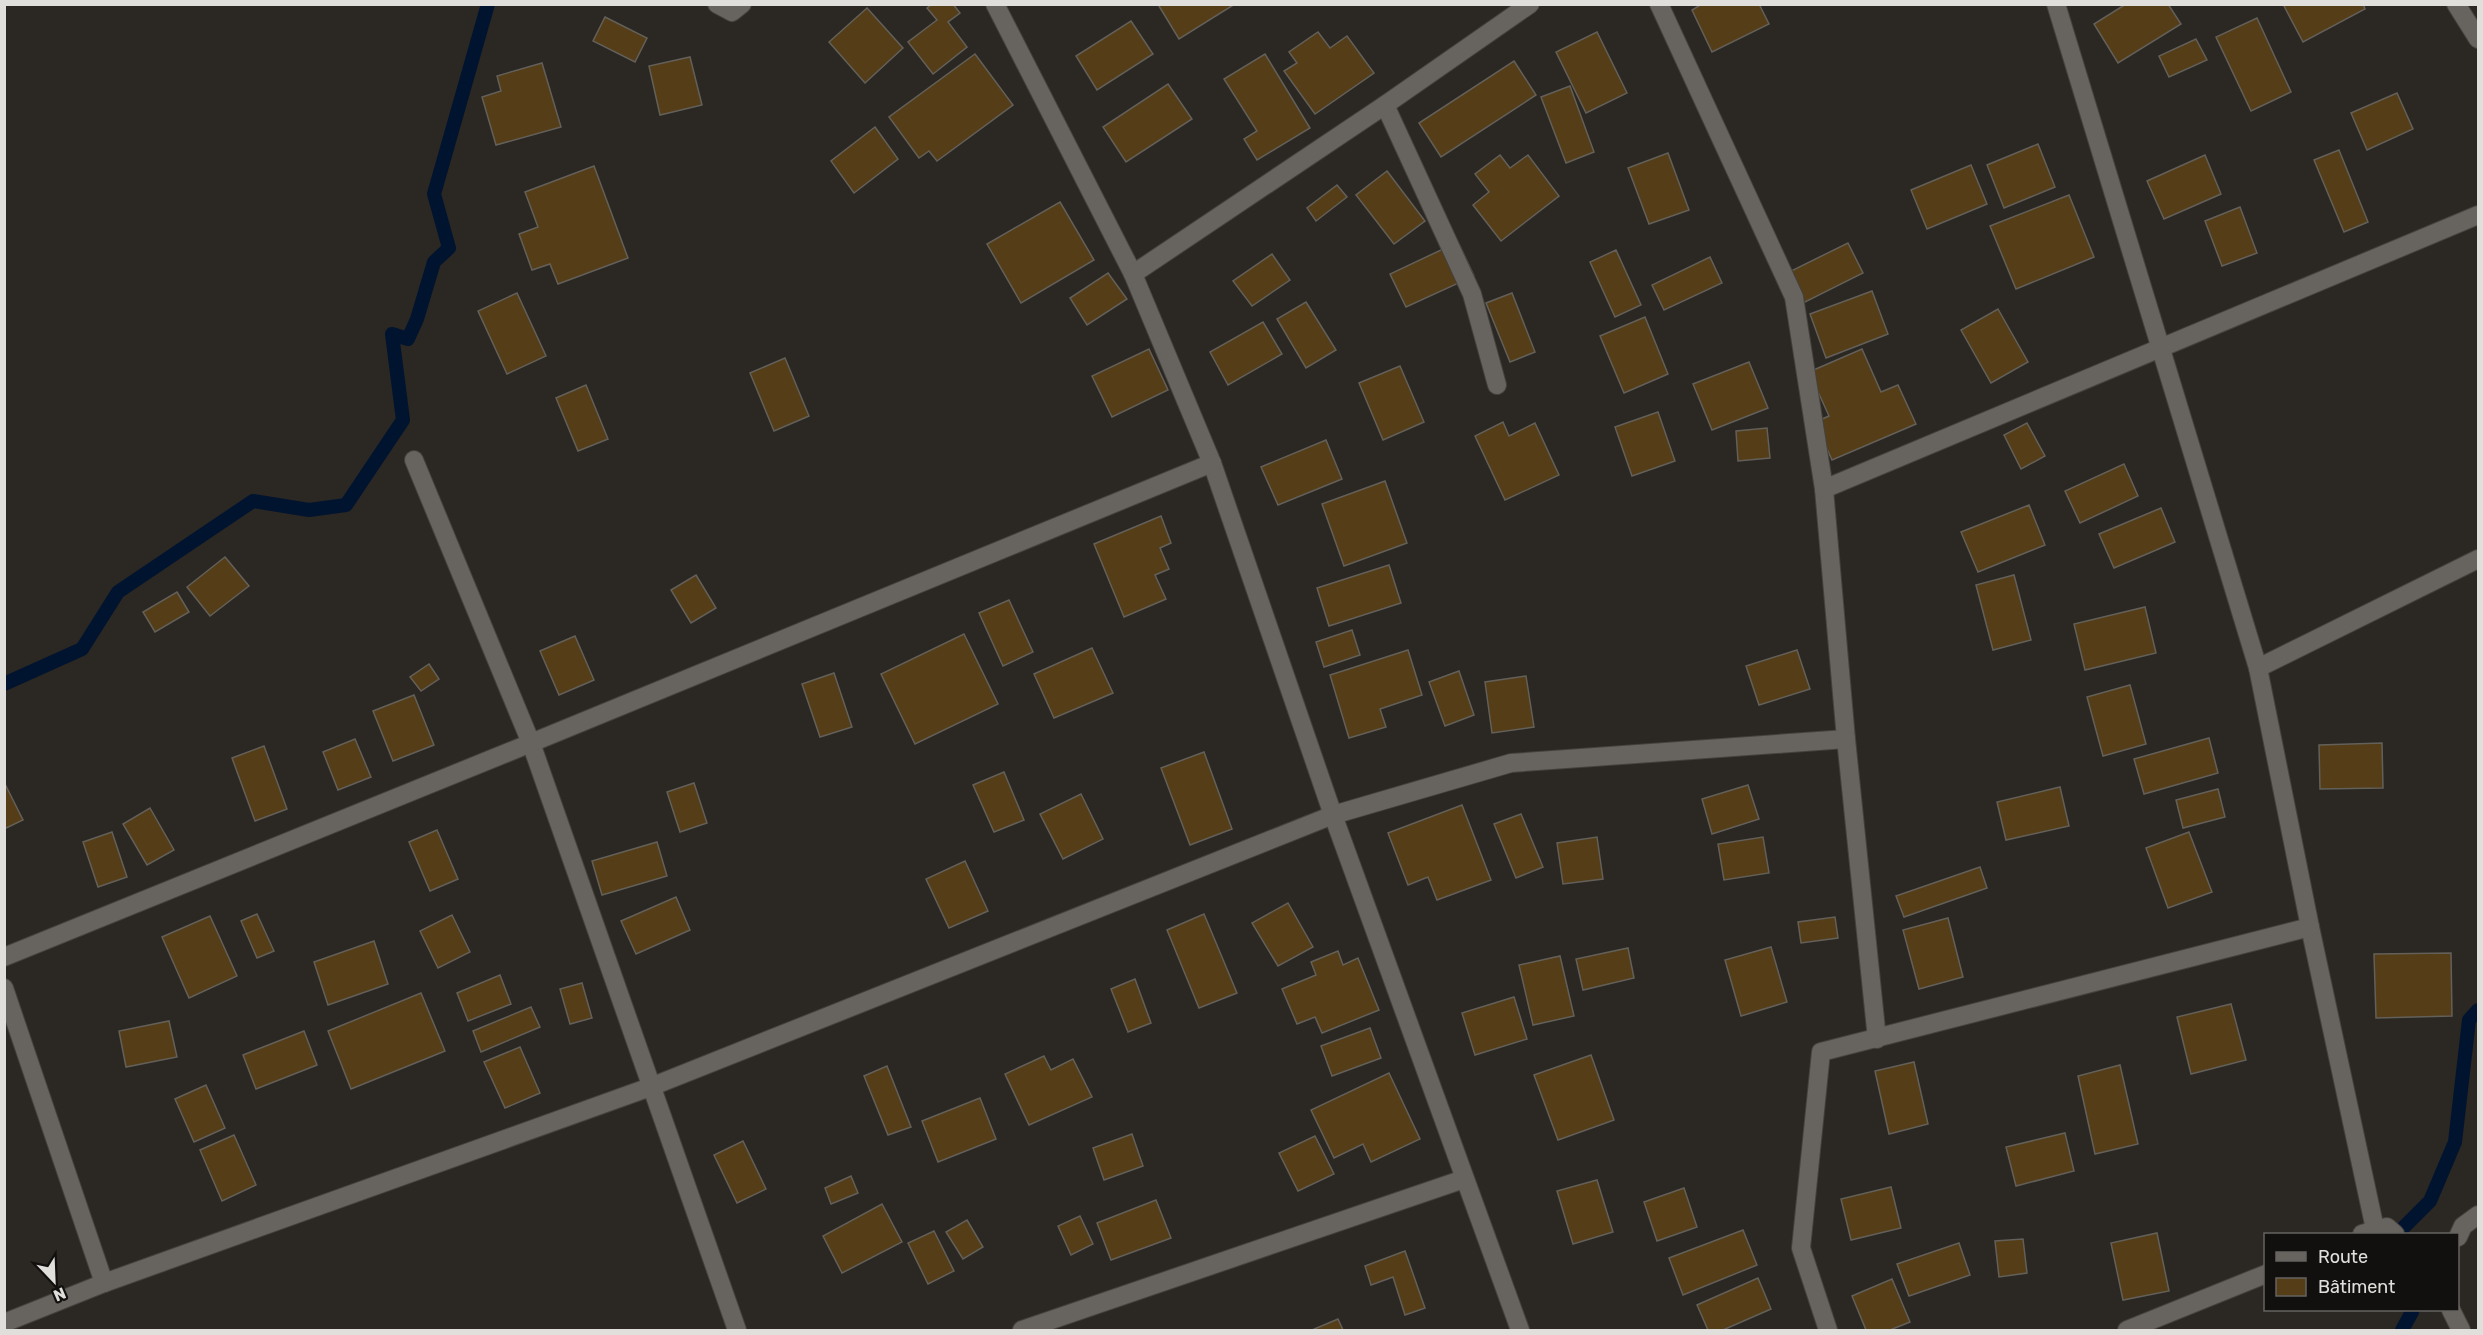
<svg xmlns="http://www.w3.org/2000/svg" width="2483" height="1335" viewBox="0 0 2483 1335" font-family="Rubik,sans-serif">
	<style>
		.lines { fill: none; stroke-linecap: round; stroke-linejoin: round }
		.stream { stroke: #001430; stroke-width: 14 }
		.building { fill: #543d17; stroke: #63605a; stroke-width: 1.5 }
		.lane-casing { stroke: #44423e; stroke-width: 20 }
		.street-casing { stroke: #44423e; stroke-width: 20 }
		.lane { stroke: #67635e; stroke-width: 18 }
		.street { stroke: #67635e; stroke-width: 18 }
	</style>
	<rect width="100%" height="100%" fill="#2b2722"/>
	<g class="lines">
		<g class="stream">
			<polyline points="4,684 82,649 118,592 253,501 309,510 346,505 403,420 392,334 408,339 417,319 434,262 449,248 434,194 488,4"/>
			<polyline points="2397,1234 2430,1201 2455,1142 2469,1020 2478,1010"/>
			<polyline points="2402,1330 2412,1312 2410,1310"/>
		</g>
	</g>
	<g class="building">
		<polygon points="932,4 953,4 960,13 948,22 967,47 933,74 908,42 937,20 927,8"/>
		<polygon points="1161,4 1235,4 1179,39 1159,6"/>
		<polygon points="1702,4 1759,4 1769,24 1712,52 1692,10"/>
		<polygon points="2126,4 2168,4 2181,24 2118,63 2094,24"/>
		<polygon points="2286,4 2363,4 2365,9 2303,42 2284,6"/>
		<polygon points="867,8 903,48 865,83 829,42"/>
		<polygon points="605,17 647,38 635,62 593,41"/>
		<polygon points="2257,18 2291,92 2251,111 2216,37"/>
		<polygon points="1131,21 1153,54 1097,90 1076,56"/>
		<polygon points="1318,32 1330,48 1347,36 1374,73 1315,114 1284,71 1297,63 1289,52"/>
		<polygon points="1597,32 1627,93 1586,113 1556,52"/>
		<polygon points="2196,39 2207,60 2169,77 2159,56"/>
		<polygon points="975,54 1013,105 937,161 929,151 919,158 889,117"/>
		<polygon points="1265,54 1310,128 1257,160 1244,139 1257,131 1224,79"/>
		<polygon points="690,57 702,105 660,115 649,66"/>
		<polygon points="1514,61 1536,95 1441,157 1419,123"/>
		<polygon points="542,63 561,127 496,145 482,97 501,91 497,76"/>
		<polygon points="1168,84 1192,119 1126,162 1103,127"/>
		<polygon points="1570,86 1594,152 1566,163 1541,97"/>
		<polygon points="2397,93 2413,129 2367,150 2351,113"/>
		<polygon points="875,127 898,159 854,193 831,161"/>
		<polygon points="2038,144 2055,187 2004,208 1987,165"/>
		<polygon points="2339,150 2368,222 2344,232 2314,160"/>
		<polygon points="1668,153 1689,210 1649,224 1628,168"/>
		<polygon points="1500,155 1510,168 1528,155 1559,196 1501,241 1473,205 1489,192 1475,174"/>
		<polygon points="2205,155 2221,194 2164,219 2147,181"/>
		<polygon points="1971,165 1987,204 1927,229 1911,190"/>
		<polygon points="594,166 628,258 558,284 550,264 532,270 519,234 538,227 525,192"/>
		<polygon points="1387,171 1425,221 1394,244 1356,195"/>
		<polygon points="1337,185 1347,197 1316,221 1307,208"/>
		<polygon points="2069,195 2094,257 2016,289 1990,226"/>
		<polygon points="1060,202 1094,260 1021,303 987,244"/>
		<polygon points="2240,207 2257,253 2222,266 2205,221"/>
		<polygon points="1458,242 1474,276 1406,307 1390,274"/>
		<polygon points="1848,243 1863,273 1797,306 1783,275"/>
		<polygon points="1616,250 1641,305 1615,317 1590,262"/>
		<polygon points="1272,254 1290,280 1252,306 1233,281"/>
		<polygon points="1710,257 1722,283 1664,310 1652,285"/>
		<polygon points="1108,273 1127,299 1087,325 1070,298"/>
		<polygon points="1872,291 1888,334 1826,358 1810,314"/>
		<polygon points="517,293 546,356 507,374 478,311"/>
		<polygon points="1512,293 1535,352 1510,362 1486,303"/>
		<polygon points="1306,302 1336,350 1306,368 1277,319"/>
		<polygon points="1998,309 2028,362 1991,383 1961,330"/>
		<polygon points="1645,317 1668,374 1624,393 1600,336"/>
		<polygon points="1263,322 1282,354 1228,385 1210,352"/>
		<polygon points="1149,349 1168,390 1112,417 1092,376"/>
		<polygon points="1862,349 1881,392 1898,385 1916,424 1832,460 1815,422 1829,416 1809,372"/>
		<polygon points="785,358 809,416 774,431 750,373"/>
		<polygon points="1749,362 1768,408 1712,430 1693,384"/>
		<polygon points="1400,366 1424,422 1383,440 1359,383"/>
		<polygon points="586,385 608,439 578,451 556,398"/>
		<polygon points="1658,412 1675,461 1632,476 1615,427"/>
		<polygon points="1503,422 1509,436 1535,423 1559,475 1505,500 1475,436"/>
		<polygon points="2027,423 2045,456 2021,469 2004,435"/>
		<polygon points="1767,428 1770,458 1738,461 1736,431"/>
		<polygon points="1326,440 1342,479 1278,505 1261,467"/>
		<polygon points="2124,464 2138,496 2080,523 2065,491"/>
		<polygon points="1385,481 1407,543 1344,566 1322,504"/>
		<polygon points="2029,505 2045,545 1978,572 1961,532"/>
		<polygon points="2161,508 2175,542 2114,568 2099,534"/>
		<polygon points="1161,516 1171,543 1160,548 1169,569 1155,575 1166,599 1124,617 1094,544"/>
		<polygon points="225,557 249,586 210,616 187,587"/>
		<polygon points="1389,565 1401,603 1329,626 1317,588"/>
		<polygon points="696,575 716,608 691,623 671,590"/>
		<polygon points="2014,575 2031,640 1993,650 1976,585"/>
		<polygon points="177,592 189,612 155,632 143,612"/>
		<polygon points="1009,600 1033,652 1003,666 979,613"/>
		<polygon points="2145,607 2156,653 2085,670 2074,624"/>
		<polygon points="1352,630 1360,655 1324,667 1316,642"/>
		<polygon points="964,634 998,704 915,744 881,674"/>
		<polygon points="575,636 594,680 559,695 540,651"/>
		<polygon points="1092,648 1113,693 1054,718 1034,674"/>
		<polygon points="1408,650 1422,695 1380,709 1386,727 1349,738 1330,675"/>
		<polygon points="1797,650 1810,689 1759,705 1746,666"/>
		<polygon points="429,664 439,679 421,691 410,677"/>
		<polygon points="1459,671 1474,715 1445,726 1429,682"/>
		<polygon points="834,673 852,727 820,737 802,684"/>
		<polygon points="1526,676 1534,727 1492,733 1485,682"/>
		<polygon points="2130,685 2146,744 2103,756 2087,697"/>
		<polygon points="414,695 434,745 393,761 373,711"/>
		<polygon points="2209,738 2218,773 2144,794 2134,759"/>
		<polygon points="355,739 371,777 338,790 323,752"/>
		<polygon points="2382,743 2383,788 2320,789 2319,745"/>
		<polygon points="264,746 287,809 255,821 232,758"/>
		<polygon points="1204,752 1232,829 1190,845 1161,768"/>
		<polygon points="1004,772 1024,820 994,832 973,785"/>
		<polygon points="4,782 23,820 4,829"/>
		<polygon points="694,783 707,823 680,832 667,792"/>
		<polygon points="1748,785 1759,819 1712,834 1702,799"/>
		<polygon points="2060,787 2069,826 2006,840 1997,802"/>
		<polygon points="2218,789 2225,817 2183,828 2176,800"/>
		<polygon points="1081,794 1103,839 1063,859 1040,814"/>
		<polygon points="1462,805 1491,880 1437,900 1428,877 1408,885 1388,833"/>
		<polygon points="150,808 174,850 147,865 123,824"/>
		<polygon points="1521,814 1543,867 1516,878 1494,824"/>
		<polygon points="437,830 458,879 430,891 409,842"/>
		<polygon points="112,832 127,877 98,887 83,842"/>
		<polygon points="2189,832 2212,892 2168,908 2146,848"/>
		<polygon points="1597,837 1603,879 1563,884 1557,843"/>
		<polygon points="1763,837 1769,873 1724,880 1718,844"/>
		<polygon points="657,842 667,876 602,895 592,861"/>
		<polygon points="965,861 988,911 949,928 926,879"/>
		<polygon points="1980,867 1987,888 1904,917 1896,896"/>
		<polygon points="676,897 690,930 636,954 621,921"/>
		<polygon points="1288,903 1313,947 1278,966 1252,923"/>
		<polygon points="257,914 274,951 257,958 241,921"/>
		<polygon points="1204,914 1237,993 1199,1008 1167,930"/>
		<polygon points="452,915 470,952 438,968 420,931"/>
		<polygon points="210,916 237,976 189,998 162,937"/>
		<polygon points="1835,917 1838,938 1801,943 1798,922"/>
		<polygon points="1948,918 1963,977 1919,989 1903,930"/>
		<polygon points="374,941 388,984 328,1005 314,962"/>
		<polygon points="1771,947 1787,1002 1741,1016 1725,960"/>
		<polygon points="1628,948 1634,978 1583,990 1576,959"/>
		<polygon points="1338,951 1343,965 1358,958 1379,1010 1322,1033 1315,1017 1297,1024 1282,989 1316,975 1311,962"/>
		<polygon points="2451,953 2452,1016 2376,1018 2374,954"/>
		<polygon points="1560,956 1574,1016 1533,1025 1519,965"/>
		<polygon points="500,975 511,1004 468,1021 457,993"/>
		<polygon points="1135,979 1151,1023 1128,1032 1111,989"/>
		<polygon points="582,983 592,1018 570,1024 560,989"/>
		<polygon points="421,993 445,1051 351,1089 328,1031"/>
		<polygon points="1514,997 1527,1039 1475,1055 1462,1013"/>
		<polygon points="2231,1004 2246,1060 2191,1074 2177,1017"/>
		<polygon points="531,1007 540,1027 481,1052 473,1031"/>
		<polygon points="169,1021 177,1057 126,1067 119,1031"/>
		<polygon points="1370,1028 1381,1058 1332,1076 1321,1046"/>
		<polygon points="304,1031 317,1065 256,1089 243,1055"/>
		<polygon points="520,1047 540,1093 505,1108 484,1062"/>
		<polygon points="1591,1055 1614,1120 1558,1140 1534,1075"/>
		<polygon points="1044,1056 1051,1070 1073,1059 1092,1097 1029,1125 1005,1074"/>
		<polygon points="1914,1062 1928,1124 1889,1134 1875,1071"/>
		<polygon points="2120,1065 2138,1144 2095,1154 2078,1076"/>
		<polygon points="887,1066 911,1127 888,1135 864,1076"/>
		<polygon points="1389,1073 1420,1139 1371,1162 1363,1144 1334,1158 1311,1110"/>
		<polygon points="206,1085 225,1128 194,1142 175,1099"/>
		<polygon points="980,1098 996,1139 938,1162 922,1121"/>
		<polygon points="2065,1133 2074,1171 2016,1186 2006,1147"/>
		<polygon points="1132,1134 1143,1166 1104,1180 1093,1148"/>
		<polygon points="234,1135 256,1185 222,1201 200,1150"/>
		<polygon points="1315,1136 1334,1174 1298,1191 1279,1153"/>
		<polygon points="743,1141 766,1189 737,1203 714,1155"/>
		<polygon points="851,1176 858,1193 831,1204 825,1188"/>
		<polygon points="1597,1180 1613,1232 1573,1244 1557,1191"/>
		<polygon points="1891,1187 1901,1228 1851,1240 1841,1199"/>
		<polygon points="1684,1188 1697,1227 1657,1241 1644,1202"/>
		<polygon points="1156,1200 1171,1238 1111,1260 1097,1223"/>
		<polygon points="882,1204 902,1242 842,1273 823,1236"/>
		<polygon points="1080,1216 1093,1244 1071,1255 1058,1226"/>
		<polygon points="967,1220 983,1247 963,1259 946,1232"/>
		<polygon points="1743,1230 1757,1265 1683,1295 1669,1258"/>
		<polygon points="934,1231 954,1271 928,1284 908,1243"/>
		<polygon points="2157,1233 2169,1291 2123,1300 2111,1243"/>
		<polygon points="2023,1239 2027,1273 1999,1277 1995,1241"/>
		<polygon points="1959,1243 1970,1275 1909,1296 1897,1264"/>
		<polygon points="1405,1251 1425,1308 1405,1315 1393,1277 1371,1285 1365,1266"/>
		<polygon points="1758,1278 1771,1309 1723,1330 1708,1330 1697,1305"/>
		<polygon points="1892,1279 1910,1322 1890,1330 1866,1330 1852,1296"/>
		<polygon points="1338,1319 1343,1330 1312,1330"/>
	</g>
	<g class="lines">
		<defs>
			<g id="lane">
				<polyline points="1385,105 1472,294 1497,385"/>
				<polyline points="2258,668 2478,559"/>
			</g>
			<g id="street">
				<polyline points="717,4 732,12 742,4"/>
				<polyline points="995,4 1133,274 1212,463 1333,815 1520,1330"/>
				<polyline points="1659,4 1794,297 1824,489 1846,739 1877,1039"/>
				<polyline points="2056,4 2258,668 2310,927 2375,1229"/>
				<polyline points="2456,4 2478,39"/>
				<polyline points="1133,274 1385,105 1530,4"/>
				<polyline points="414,460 531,743 737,1330"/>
				<polyline points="1824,489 2478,215"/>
				<polyline points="4,957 531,743 1212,463"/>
				<polyline points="4,988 104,1283"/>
				<polyline points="2362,1234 2387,1227 2395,1234"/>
				<polyline points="2458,1237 2463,1226 2478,1215"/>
				<polyline points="2451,1310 2461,1330"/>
				<polyline points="4,1323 104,1283 653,1086 1333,815 1511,763 1846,739"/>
				<polyline points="1022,1330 1464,1179"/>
				<polyline points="1828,1330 1801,1248 1821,1052 2310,927"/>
				<polyline points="2127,1330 2266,1274"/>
			</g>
		</defs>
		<use href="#lane" class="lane-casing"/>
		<use href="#street" class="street-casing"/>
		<use href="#lane" class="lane"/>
		<use href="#street" class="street"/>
	</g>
	<rect width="2483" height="1335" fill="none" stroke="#e1dfdc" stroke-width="12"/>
	<rect x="2264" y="1233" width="195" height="78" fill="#12100e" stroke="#656360" stroke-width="1.5"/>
	<rect x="2276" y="1252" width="30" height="9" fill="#67635e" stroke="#656360" stroke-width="1.5"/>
	<text x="2318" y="1263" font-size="18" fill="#e1dfdc">Route</text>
	<rect x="2276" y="1278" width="30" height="18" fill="#543d17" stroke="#656360" stroke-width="1.5"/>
	<text x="2318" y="1293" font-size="18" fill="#e1dfdc">Bâtiment</text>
	<g transform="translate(54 1281) rotate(157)" stroke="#12100e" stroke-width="4.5" paint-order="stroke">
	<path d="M0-4.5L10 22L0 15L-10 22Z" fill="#e1dfdc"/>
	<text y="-9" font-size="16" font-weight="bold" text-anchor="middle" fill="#e1dfdc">N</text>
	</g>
</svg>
